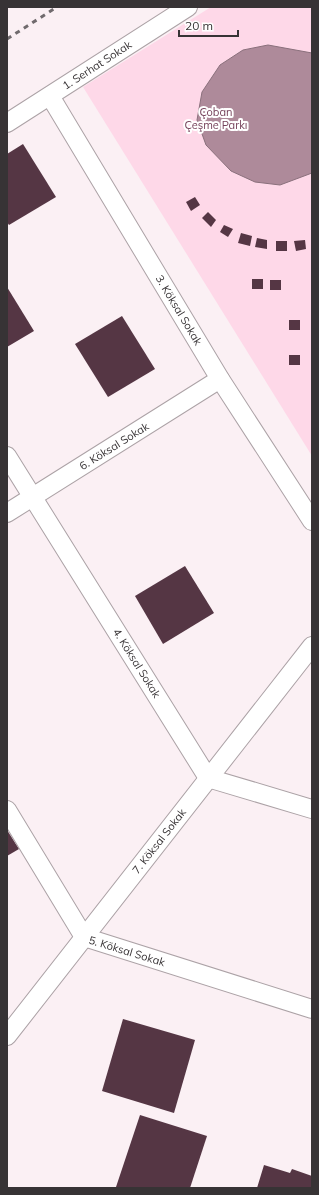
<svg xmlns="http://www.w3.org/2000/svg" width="319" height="1195" viewBox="0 0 319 1195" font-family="Mulish,sans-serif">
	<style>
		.green { fill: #fed8e8 }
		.water { fill: #ae8a9a; stroke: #8a707c }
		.building { fill: #553644 }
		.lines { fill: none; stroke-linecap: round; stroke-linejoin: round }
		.minor-casing { stroke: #aca2a6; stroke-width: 20 }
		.minor { stroke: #fff; stroke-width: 18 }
		.rail { stroke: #706a6d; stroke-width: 3; stroke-dasharray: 5 5; stroke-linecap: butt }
		.labels { text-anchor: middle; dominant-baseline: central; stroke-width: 4; stroke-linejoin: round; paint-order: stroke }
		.street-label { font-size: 11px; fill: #373335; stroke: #fff }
		.park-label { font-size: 11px; fill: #75415a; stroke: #fff }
	</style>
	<rect width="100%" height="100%" fill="#fbf0f4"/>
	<polygon class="green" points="211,7 312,7 312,456 83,87"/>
	<polygon class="water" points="268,45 312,53 312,173 280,185 255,182 231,171 206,145 197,120 202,92 220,65 243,50"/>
	<g class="building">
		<polygon points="23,144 56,197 9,225 7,222 7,154"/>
		<polygon points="195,197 200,205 191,211 186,202"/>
		<polygon points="208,212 216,220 211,227 202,218"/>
		<polygon points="224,225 233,229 228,237 220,232"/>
		<polygon points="241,233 252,236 250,246 238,243"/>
		<polygon points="257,238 267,240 267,249 255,247"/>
		<polygon points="305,240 306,249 296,251 294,241"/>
		<rect x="276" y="241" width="11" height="10"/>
		<rect x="252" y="279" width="11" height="10"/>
		<rect x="270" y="280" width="11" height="10"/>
		<polygon points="7,287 34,331 7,347"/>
		<polygon points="122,316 155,369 108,397 75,344"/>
		<rect x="289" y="320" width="11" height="10"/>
		<rect x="289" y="355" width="11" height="10"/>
		<polygon points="185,566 214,613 163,644 135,596"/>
		<polygon points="7,830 19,849 7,856"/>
		<polygon points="123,1019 195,1040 174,1113 102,1091"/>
		<polygon points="140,1115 207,1136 190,1188 116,1187"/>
		<polygon points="264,1165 290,1173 292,1169 312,1176 312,1188 257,1188"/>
	</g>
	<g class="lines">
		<defs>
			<g id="minor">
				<polyline points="50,96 220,379 312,521"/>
				<polyline points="7,123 188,7"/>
				<polyline points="7,456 208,778 312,809"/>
				<polyline points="7,513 220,379"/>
				<polyline points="7,810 84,937 312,1009"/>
				<polyline points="7,1036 312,646"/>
			</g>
		</defs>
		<use href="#minor" class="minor-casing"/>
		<use href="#minor" class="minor"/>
		<polyline class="rail" points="7,39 57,7"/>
	</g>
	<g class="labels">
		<g class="street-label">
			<text transform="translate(97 65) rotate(-33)">1. Serhat Sokak</text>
			<text transform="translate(179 310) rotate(59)">3. Köksal Sokak</text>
			<text transform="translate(114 446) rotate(-32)">6. Köksal Sokak</text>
			<text transform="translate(137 663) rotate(58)">4. Köksal Sokak</text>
			<text transform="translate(159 841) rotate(-52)">7. Köksal Sokak</text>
			<text transform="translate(127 951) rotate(17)">5. Köksal Sokak</text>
		</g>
		<g class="park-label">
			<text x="216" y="112">Çoban<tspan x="216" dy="13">Çeşme Parkı</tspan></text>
		</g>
	</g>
	<rect width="319" height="1195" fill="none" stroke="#373335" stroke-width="16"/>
	<path d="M179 30v6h59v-6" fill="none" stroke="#373335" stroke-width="2"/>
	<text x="185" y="30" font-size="12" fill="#373335" stroke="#ffffff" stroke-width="3" paint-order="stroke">20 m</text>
</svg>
